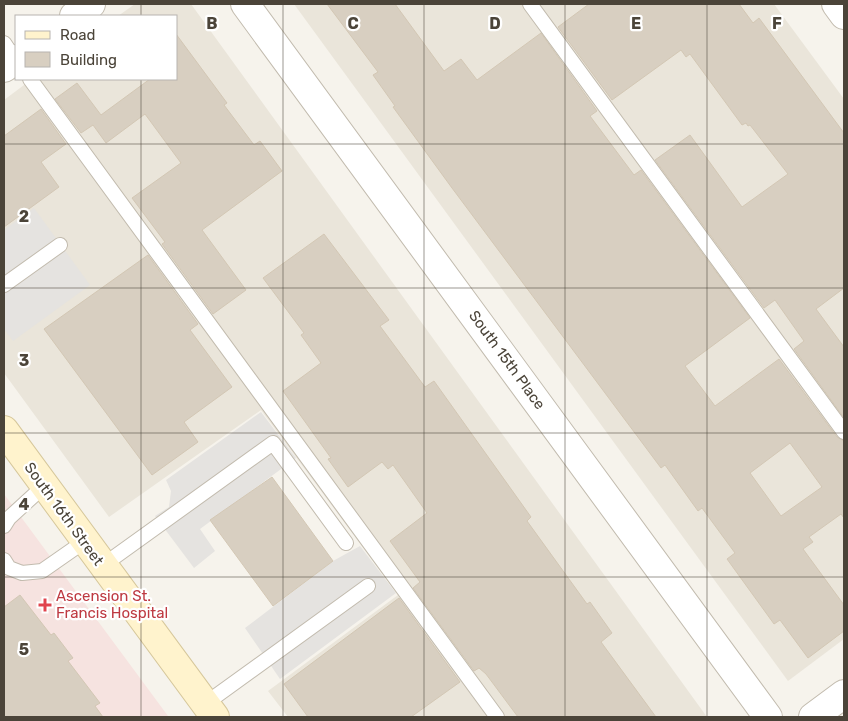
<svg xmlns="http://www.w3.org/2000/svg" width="848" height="721" viewBox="0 0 848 721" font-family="Rubik,sans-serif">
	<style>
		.residential { fill: #eae5da }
		.medical { fill: #f6e3e0 }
		.parking { fill: #e5e3e0 }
		.building { fill: #d8cfc1; stroke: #d3c7b4; fill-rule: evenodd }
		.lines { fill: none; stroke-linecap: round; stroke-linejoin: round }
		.lane-casing { stroke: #c2bbae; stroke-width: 16 }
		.street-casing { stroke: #c2bbae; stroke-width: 30 }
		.secondary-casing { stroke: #d6c79b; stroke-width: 30 }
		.lane { stroke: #fff; stroke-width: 14 }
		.street { stroke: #fff; stroke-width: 28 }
		.secondary { stroke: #fff3cd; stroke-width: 28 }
		.grid { fill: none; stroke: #4b4439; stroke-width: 1; stroke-opacity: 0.55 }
		.health-dot { fill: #e0444e; stroke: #fff; stroke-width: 2 }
		.labels { text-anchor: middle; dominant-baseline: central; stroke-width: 4.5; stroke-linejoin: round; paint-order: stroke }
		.street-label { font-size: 15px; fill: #4b4439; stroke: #fff }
		.health-label { font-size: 15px; fill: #be3a42; stroke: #fff; text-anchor: start }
		.grid-label { font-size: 16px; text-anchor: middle; font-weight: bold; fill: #4b4439; stroke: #fff; stroke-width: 4.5; stroke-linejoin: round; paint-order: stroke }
	</style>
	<rect width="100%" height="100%" fill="#f6f3ec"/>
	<g class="residential">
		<polygon points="135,4 191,4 707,717 288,717 268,691 398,595 261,410 109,517 4,373 4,100 32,79 176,79 176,16 118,16"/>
		<polygon points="294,4 774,4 844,99 844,639 788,681"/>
	</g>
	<polygon class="medical" points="4,494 168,716 169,717 4,717"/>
	<g class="parking">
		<polygon points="34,208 90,285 13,341 4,329 4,230"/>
		<polygon points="261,412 296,458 200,529 215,551 194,568 155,516 169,507 171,491 166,480"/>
		<polygon points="360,546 396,593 280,679 245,628 333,561"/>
	</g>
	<g class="building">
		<path d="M327 4H395L444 71 461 59 477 80 541 33 597 111 590 116 634 175 641 170 750 318 685 366 715 406 779 359 837 437 844 441V518L841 514 809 537 813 542 803 549 844 605V631L808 658 780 620 774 624 727 559 735 553 702 508 698 511 665 465 661 468 452 188 393 107 395 106 373 75 378 72ZM790 443 822 487 781 516 750 473Z"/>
		<polygon points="589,4 739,4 753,23 759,18 844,133 844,288 816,309 844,347 844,418 794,349 804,341 775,300 764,308 655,160 690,135 742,207 788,174 750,125 748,126 746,123 742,125 690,54 686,57 681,50 612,100 558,27"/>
		<polygon points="176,34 227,103 224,105 254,145 260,141 282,171 202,230 246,290 213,314 162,244 165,242 132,198 181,163 145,114 106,143 93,125 81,133 55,99 77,83 101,115 150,79 176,79"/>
		<polygon points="41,109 66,144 41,162 59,187 4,227 4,136"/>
		<polygon points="324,234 389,320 380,326 425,387 434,381 531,517 527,521 587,604 590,602 612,633 601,642 656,717 518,717 486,674 479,668 474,671 413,588 420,582 390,541 427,513 393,465 388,469 382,462 348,487 328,459 331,458 283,391 321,363 301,335 304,333 263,278"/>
		<polygon points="148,255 198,324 190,330 232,387 184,422 198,442 152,475 44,329"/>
		<polygon points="272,477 333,561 273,606 210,520"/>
		<polygon points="20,595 51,635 54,633 73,658 68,661 100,703 95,706 103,717 4,717 4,607"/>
		<polygon points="399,598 460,682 411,717 308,717 284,684"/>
	</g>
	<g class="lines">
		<defs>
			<g id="lane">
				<polyline points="530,4 844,432"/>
				<polyline points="4,43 16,61"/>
				<polyline points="30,79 497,717"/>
				<polyline points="4,285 60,245"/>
				<polyline points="4,526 9,518 44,486"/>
				<polyline points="4,560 9,568 22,573 42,571 85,541"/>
				<polyline points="102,566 273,443 346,543"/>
				<polyline points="205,704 368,586"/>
			</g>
			<g id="street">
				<polyline points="245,4 768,717"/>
				<polyline points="836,4 844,15"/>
				<polyline points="74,16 91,4"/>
				<polyline points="4,68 16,59"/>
				<polyline points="813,717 844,694"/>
			</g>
			<polyline id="secondary" points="4,430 215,717"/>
		</defs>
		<use href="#lane" class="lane-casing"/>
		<use href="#street" class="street-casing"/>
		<use href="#secondary" class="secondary-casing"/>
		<use href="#lane" class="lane"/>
		<use href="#street" class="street"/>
		<use href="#secondary" class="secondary"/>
	</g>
	<path class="grid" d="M141 4V16M283 4V717M424 4V717M565 4V717M707 4V717M141 79V717M4 144H844M4 288H844M4 433H844M4 577H844"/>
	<path class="health-dot" d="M42.5 597.5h5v5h5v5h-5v5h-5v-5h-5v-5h5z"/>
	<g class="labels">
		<g class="street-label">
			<text transform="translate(507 360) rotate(54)">South 15th Place</text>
			<text transform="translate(64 514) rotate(54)">South 16th Street</text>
		</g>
		<g class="health-label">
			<text x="56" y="596">Ascension St.<tspan x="56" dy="17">Francis Hospital</tspan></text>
		</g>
	</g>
	<g class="grid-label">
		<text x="212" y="29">B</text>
		<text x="353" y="29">C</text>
		<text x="495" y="29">D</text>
		<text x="636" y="29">E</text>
		<text x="777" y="29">F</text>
		<text x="24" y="222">2</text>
		<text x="24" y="366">3</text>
		<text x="24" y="510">4</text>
		<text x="24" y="655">5</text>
	</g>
	<rect width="848" height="721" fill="none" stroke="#4b4439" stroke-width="10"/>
	<rect x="15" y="15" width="162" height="65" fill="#ffffff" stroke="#b7b4b0"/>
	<rect x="25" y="31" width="25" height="8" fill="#fff3cd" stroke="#b7b4b0"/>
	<text x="60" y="40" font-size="15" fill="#4b4439">Road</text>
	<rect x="25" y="52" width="25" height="15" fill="#d8cfc1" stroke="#b7b4b0"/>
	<text x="60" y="65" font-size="15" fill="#4b4439">Building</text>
</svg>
